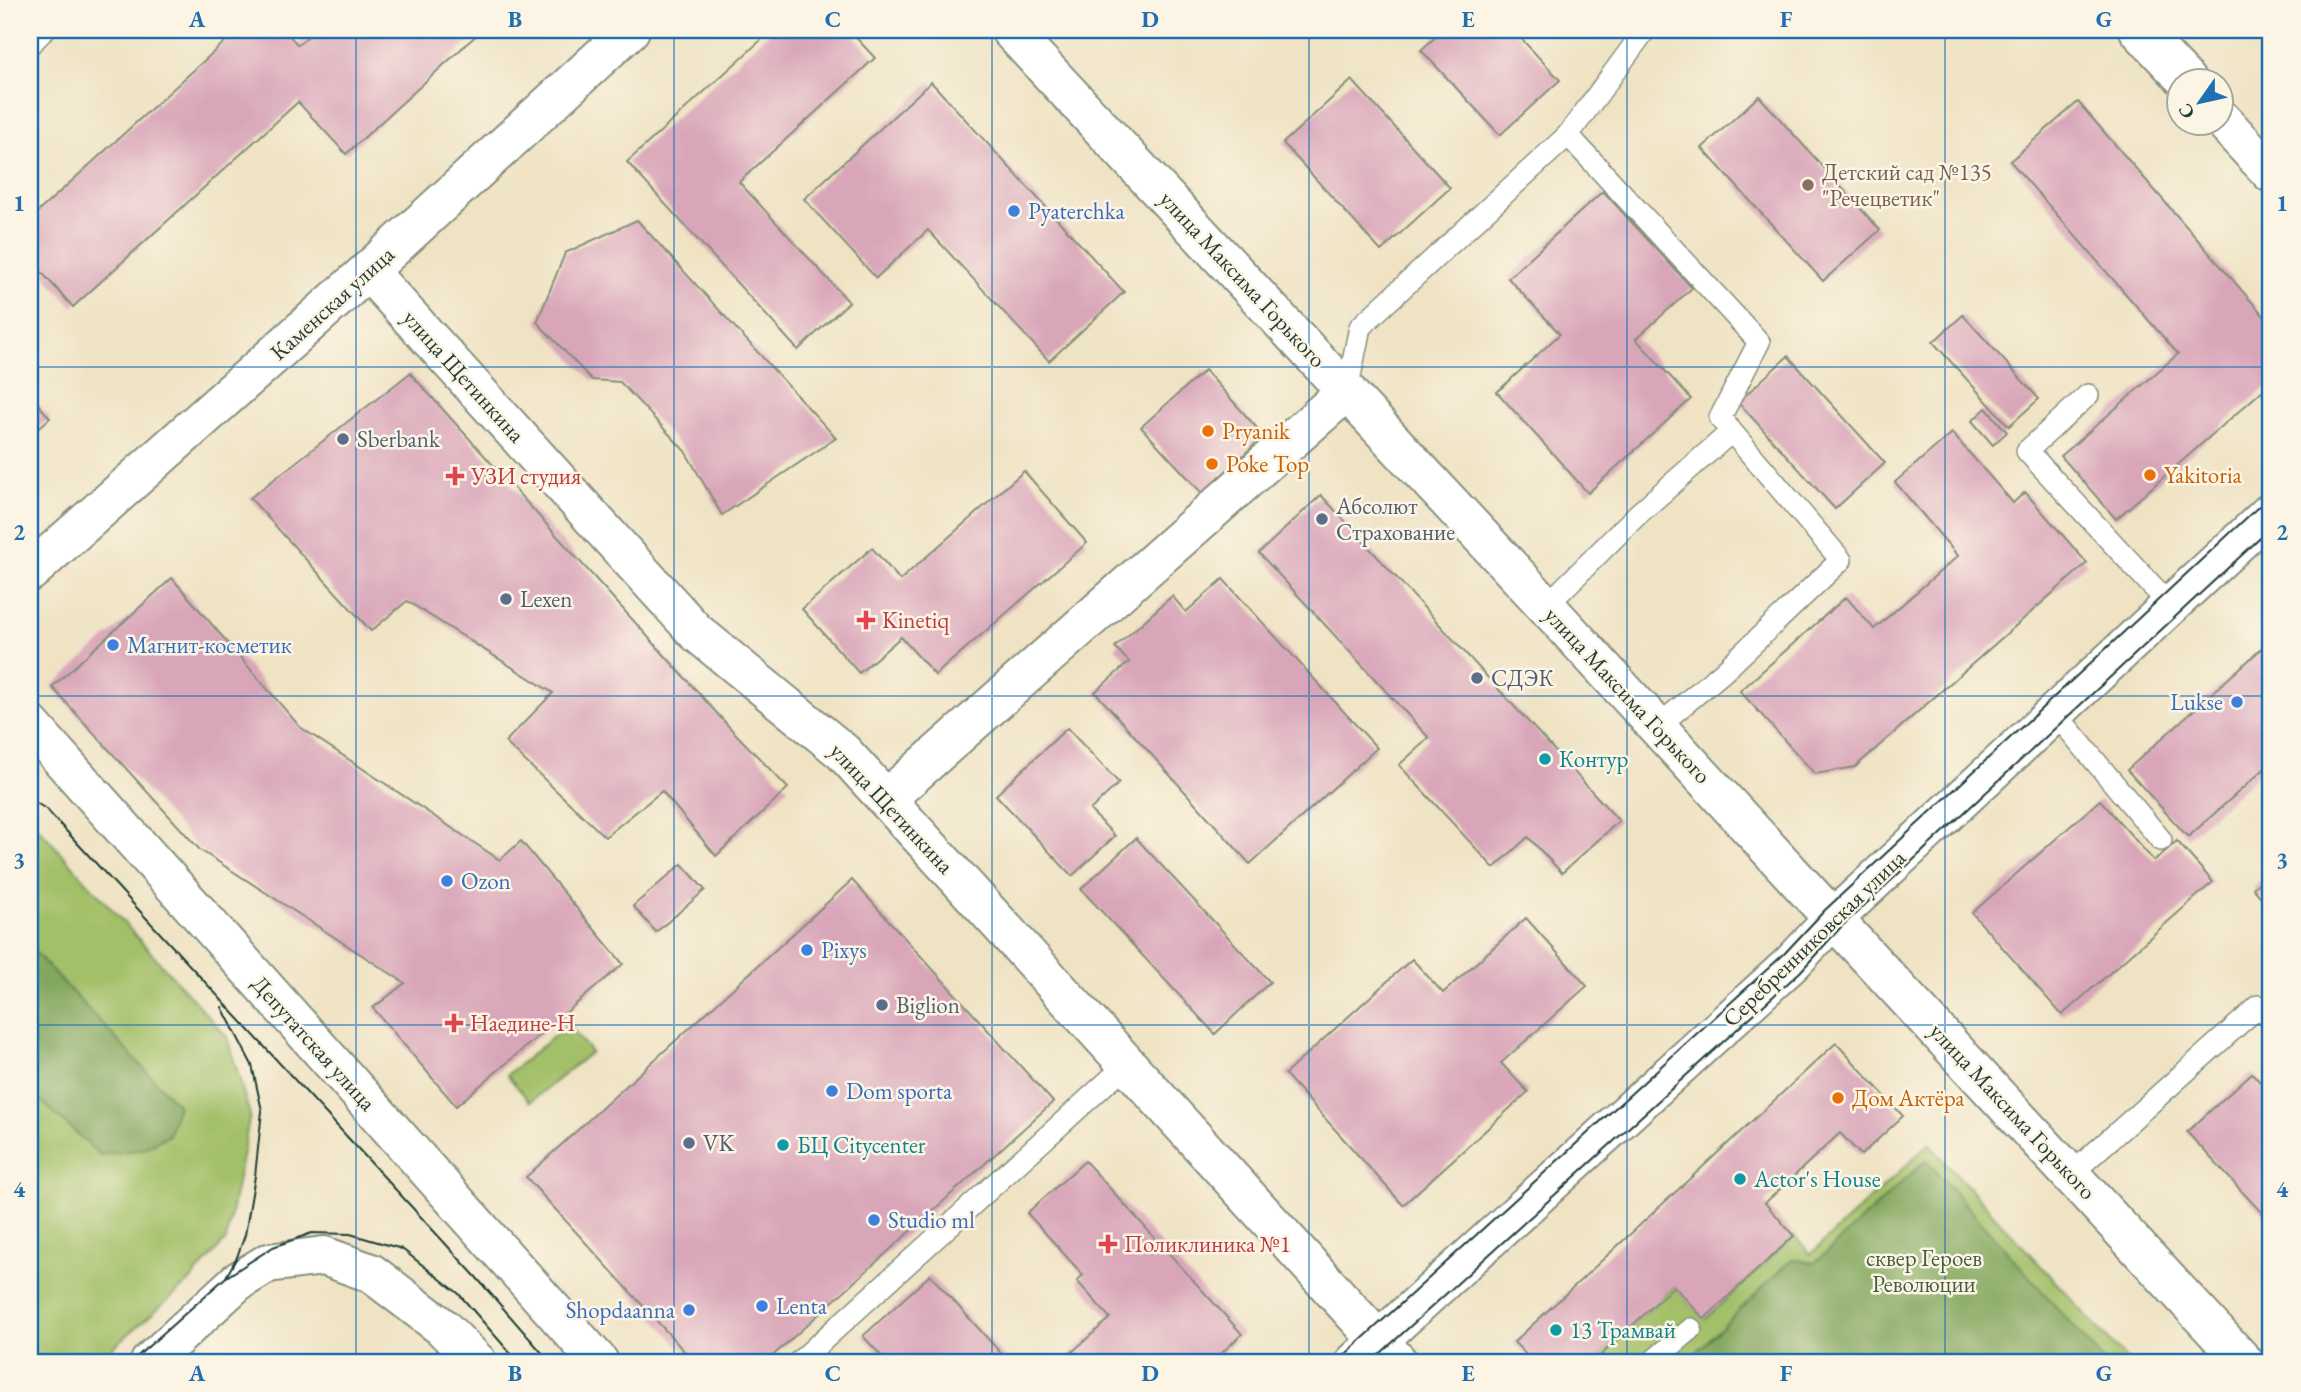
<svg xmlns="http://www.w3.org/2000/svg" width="2301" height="1392" viewBox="0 0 2301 1392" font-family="'EB Garamond',serif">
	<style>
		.green { fill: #a2c068; stroke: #607e4e; stroke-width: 2 }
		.forest { fill: #81a65c; stroke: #507248; stroke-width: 2 }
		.building { fill: #d9a6b9 }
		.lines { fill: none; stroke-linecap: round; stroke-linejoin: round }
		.service-casing { stroke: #87907c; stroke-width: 24 }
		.minor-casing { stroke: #87907c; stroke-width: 42 }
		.tertiary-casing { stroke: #87907c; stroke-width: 42 }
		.service { stroke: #fff; stroke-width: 21 }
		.minor { stroke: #fff; stroke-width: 38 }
		.tertiary { stroke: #fff; stroke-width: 38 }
		.tram { stroke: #1f3d34; stroke-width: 2 }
		.grid { fill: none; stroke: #1f6fb2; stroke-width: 2; stroke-opacity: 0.55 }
		.education-dot { fill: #8d6e63; stroke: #fcf5e5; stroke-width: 2.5 }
		.shop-dot { fill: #3f7fe0; stroke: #fcf5e5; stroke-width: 2.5 }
		.food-dot { fill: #e8710a; stroke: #fcf5e5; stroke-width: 2.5 }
		.service-dot { fill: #5c6f8a; stroke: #fcf5e5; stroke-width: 2.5 }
		.health-dot { fill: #e0444e; stroke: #fcf5e5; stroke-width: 2.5 }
		.culture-dot { fill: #0f9aa8; stroke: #fcf5e5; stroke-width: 2.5 }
		.labels { text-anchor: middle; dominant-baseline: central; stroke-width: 5; stroke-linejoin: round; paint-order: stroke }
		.education-label { font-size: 23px; fill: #785e54; stroke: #fcf5e5; text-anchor: start }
		.shop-label { font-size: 23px; fill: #366cbe; stroke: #fcf5e5; text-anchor: start }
		.street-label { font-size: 23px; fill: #1f3d34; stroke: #fcf5e5 }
		.food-label { font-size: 23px; fill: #c56008; stroke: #fcf5e5; text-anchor: start }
		.service-label { font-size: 23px; fill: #4e5e75; stroke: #fcf5e5; text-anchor: start }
		.health-label { font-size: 23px; fill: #be3a42; stroke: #fcf5e5; text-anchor: start }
		.culture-label { font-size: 23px; fill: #0d838f; stroke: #fcf5e5; text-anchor: start }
		.park-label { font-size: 23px; fill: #405e41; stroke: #fcf5e5 }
		.neatline { fill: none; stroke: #1f6fb2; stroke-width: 2.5 }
		.grid-label { font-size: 23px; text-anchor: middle; font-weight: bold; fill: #1f6fb2 }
	</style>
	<rect width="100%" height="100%" fill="#fcf5e5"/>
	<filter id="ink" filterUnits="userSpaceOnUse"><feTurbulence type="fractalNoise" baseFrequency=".0143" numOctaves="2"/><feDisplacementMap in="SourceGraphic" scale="14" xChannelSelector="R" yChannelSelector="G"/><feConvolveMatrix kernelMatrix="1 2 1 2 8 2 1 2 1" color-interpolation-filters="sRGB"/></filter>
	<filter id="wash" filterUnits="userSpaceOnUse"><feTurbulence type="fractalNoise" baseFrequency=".00686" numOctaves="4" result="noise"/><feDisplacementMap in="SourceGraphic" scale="28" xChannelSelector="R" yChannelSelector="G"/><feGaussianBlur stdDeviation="1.57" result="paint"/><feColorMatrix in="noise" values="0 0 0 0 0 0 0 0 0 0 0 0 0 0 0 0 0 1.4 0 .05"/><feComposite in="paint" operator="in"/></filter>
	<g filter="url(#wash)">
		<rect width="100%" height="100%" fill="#efe3c4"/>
		<g class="green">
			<polygon points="30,822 35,824 227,1037 250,1115 226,1240 188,1283 96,1362 30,1362"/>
			<polygon points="568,1025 591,1052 530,1102 507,1075"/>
			<polygon points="1929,1144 2129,1362 1606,1362 1600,1356 1674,1286 1705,1319 1794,1236 1811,1254"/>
		</g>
		<g class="forest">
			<polygon points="30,947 178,1105 169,1135 143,1149 100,1155 30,1091"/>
			<polygon points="1926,1160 2105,1362 1686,1362 1792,1259 1815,1263"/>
		</g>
		<g id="blocks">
			<g class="building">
				<polygon points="222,30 284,30 298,45 315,30 482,30 346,154 298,102 73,307 36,266 30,271 30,219 229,38"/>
				<polygon points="772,30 849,30 875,58 739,182 849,302 798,350 627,162"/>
				<polygon points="1443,30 1513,30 1560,80 1500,135 1421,50"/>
				<polygon points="1352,80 1450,188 1381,251 1283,143"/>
				<polygon points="931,82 1124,292 1049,361 928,230 876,278 804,199"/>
				<polygon points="1759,96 1880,230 1823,281 1702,148"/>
				<polygon points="2078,102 2271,324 2271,383 2116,519 2061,456 2178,354 2010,161"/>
				<polygon points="1603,191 1692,288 1636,339 1691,399 1588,493 1497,392 1560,334 1508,278"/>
				<polygon points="637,220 836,438 722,515 685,451 620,382 592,380 537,322 565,253"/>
				<polygon points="1963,315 2039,399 2009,426 1933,342"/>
				<polygon points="1788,356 1885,463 1835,509 1738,402"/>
				<polygon points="1205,370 1264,436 1202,493 1141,427"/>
				<polygon points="410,373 732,730 788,788 716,856 662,791 605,837 505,742 553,693 407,601 371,631 250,498"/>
				<polygon points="30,395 50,418 30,436"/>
				<polygon points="1986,408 2007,432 1993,445 1972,421"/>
				<polygon points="1952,433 2013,503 2025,492 2087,563 1855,767 1815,774 1740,691 1846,597 1874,629 1958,556 1895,482"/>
				<polygon points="1024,471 1087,543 935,675 901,637 859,673 802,609 872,548 900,580"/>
				<polygon points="1321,495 1619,821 1562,873 1528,837 1494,868 1399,765 1429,738 1259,553"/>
				<polygon points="172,578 300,727 500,860 521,841 623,964 456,1106 373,1008 405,983 200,850 52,687"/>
				<polygon points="1223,579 1377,748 1250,864 1095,692 1129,662 1115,647 1172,596 1186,612"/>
				<polygon points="2271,640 2271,763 2188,837 2127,770"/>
				<polygon points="1067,728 1119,783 1090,810 1115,836 1072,876 996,795"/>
				<polygon points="2100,800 2154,861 2177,841 2213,882 2062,1015 1972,913"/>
				<polygon points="1136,838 1270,982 1215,1034 1081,889"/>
				<polygon points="682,864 705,890 656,932 633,906"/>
				<polygon points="2271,872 2271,909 2253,888"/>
				<polygon points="852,880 1053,1102 766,1362 694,1362 526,1177"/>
				<polygon points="1526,918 1587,986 1501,1063 1528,1092 1403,1205 1285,1074 1412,959 1443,993"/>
				<polygon points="1836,1043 1903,1116 1861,1155 1840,1133 1765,1203 1794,1236 1704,1319 1674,1286 1600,1356 1606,1362 1533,1362 1514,1342"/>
				<polygon points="2252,1073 2271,1094 2271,1223 2187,1132"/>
				<polygon points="1085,1161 1242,1334 1212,1362 1061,1362 1110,1318 1077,1281 1083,1275 1027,1213"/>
				<polygon points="930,1275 1009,1362 887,1362 863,1336"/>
			</g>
		</g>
	</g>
	<g filter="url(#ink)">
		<use href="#blocks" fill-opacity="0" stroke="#87907c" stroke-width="2"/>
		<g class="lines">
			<defs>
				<g id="service">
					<polyline points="30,44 44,30"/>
					<polyline points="1568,135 1645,30"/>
					<polyline points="1347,391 1360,327 1568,135 1759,342 1720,418 1841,560 1723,672 1658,726"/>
					<polyline points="2088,395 2027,451 2170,605"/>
					<polyline points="1546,606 1638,514 1731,432"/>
					<polyline points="2055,713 2161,840"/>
					<polyline points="2071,1174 2259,1006 2271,1018"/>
					<polyline points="799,1362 1127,1064"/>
					<polyline points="1652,1362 1691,1329"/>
				</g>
				<g id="minor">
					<polyline points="2139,30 2186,80"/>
					<polyline points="2220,118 2271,173"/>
					<polyline points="368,271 696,632 843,752 1398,1362"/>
					<polyline points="30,724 599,1362"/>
					<polyline points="886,799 1347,391"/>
					<polyline points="150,1362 237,1282 268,1263 324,1256 371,1273 442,1327 477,1362"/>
				</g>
				<g id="tertiary">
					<polyline points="1010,30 1546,606 1825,910 2244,1362"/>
					<polyline points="30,572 368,271 630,30"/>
					<polyline points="1355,1362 1792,963 1833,919 2271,512"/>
				</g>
			</defs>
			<use href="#service" class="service-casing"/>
			<use href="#minor" class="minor-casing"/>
			<use href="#tertiary" class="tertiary-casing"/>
			<use href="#service" class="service"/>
			<use href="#minor" class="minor"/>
			<use href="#tertiary" class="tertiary"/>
			<g class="tram">
				<polyline points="30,799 46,809 476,1277 550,1362"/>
				<polyline points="222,1007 252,1065 262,1111 255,1176 245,1235 237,1257 226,1277"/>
				<polyline points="131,1362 225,1278 273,1247 312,1233 350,1234 402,1249 458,1293 518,1362"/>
				<polyline points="1337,1362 1784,954 1825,910 2271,495"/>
				<polyline points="1371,1362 1800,972 1841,927 2271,528"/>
			</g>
		</g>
	</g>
	<path class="grid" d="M356 30V1362M674 30V1362M992 30V1362M1309 30V1362M1627 30V1362M1945 30V1362M30 367H2271M30 696H2271M30 1025H2271"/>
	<circle class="education-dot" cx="1808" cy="185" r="7"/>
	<g class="shop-dot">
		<circle cx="1014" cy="211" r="7"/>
		<circle cx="113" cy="645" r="7"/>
		<circle cx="2237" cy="702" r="7"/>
		<circle cx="447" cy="881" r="7"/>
		<circle cx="807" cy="950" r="7"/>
		<circle cx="832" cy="1091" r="7"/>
		<circle cx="874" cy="1220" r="7"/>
		<circle cx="762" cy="1306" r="7"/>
		<circle cx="689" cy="1310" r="7"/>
	</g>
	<g class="food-dot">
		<circle cx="1208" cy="431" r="7"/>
		<circle cx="1212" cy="464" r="7"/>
		<circle cx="2150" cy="475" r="7"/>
		<circle cx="1838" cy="1098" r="7"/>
	</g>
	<g class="service-dot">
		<circle cx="343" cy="439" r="7"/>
		<circle cx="1322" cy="519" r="7"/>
		<circle cx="506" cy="599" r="7"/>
		<circle cx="1477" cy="678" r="7"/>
		<circle cx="882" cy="1005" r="7"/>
		<circle cx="689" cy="1143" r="7"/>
	</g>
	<g class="health-dot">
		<path d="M451.5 465.5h7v7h7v7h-7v7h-7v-7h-7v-7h7z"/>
		<path d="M862.5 609.5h7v7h7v7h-7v7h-7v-7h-7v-7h7z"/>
		<path d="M450.5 1012.5h7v7h7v7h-7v7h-7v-7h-7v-7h7z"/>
		<path d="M1104.5 1233.5h7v7h7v7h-7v7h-7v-7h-7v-7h7z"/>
	</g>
	<g class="culture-dot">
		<circle cx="1545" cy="759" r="7"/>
		<circle cx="783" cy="1145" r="7"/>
		<circle cx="1740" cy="1179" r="7"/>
		<circle cx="1556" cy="1330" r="7"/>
	</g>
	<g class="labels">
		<g class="education-label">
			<text x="1822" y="172">Детский сад №135<tspan x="1822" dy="26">"Речецветик"</tspan></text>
		</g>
		<g class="shop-label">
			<text x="1028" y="211">Pyaterchka</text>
			<text x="127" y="645">Магнит-косметик</text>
			<text x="2223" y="702" text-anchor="end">Lukse</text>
			<text x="461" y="881">Ozon</text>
			<text x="821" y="950">Pixys</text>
			<text x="846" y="1091">Dom sporta</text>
			<text x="888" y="1220">Studio ml</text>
			<text x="776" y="1306">Lenta</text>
			<text x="675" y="1310" text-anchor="end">Shopdaanna</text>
		</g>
		<g class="street-label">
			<text transform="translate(1243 279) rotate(47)">улица Максима Горького</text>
			<text transform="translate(332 303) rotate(-42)">Каменская улица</text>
			<text transform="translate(464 376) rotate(48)">улица Щетинкина</text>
			<text transform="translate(1628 695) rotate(47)">улица Максима Горького</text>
			<text transform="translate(892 808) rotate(47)">улица Щетинкина</text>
			<text transform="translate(1814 938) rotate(-44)">Серебренниковская улица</text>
			<text transform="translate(314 1043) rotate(48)">Депутатская улица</text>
			<text transform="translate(2013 1111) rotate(47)">улица Максима Горького</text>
		</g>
		<g class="food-label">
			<text x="1222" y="431">Pryanik</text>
			<text x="1226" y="464">Poke Top</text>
			<text x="2164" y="475">Yakitoria</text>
			<text x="1852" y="1098">Дом Актёра</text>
		</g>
		<g class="service-label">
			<text x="357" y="439">Sberbank</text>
			<text x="1336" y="506">Абсолют<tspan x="1336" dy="26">Страхование</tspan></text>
			<text x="520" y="599">Lexen</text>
			<text x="1491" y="678">СДЭК</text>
			<text x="896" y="1005">Biglion</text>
			<text x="703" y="1143">VK</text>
		</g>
		<g class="health-label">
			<text x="471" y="476">УЗИ студия</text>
			<text x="882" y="620">Kinetiq</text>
			<text x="470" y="1023">Наедине-Н</text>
			<text x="1124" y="1244">Поликлиника №1</text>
		</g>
		<g class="culture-label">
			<text x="1559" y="759">Контур</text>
			<text x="797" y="1145">БЦ Citycenter</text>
			<text x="1754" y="1179">Actor's House</text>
			<text x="1570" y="1330">13 Трамвай</text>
		</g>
		<g class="park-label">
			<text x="1924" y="1258">сквер Героев<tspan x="1924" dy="26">Революции</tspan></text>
		</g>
	</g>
	<rect width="2301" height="1392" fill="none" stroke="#fcf5e5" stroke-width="77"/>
	<g transform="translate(2200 102) rotate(236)"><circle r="33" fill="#fcf5e5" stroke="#a4ab9e" stroke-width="2"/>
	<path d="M0-5L12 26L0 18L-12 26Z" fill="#1f6fb2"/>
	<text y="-10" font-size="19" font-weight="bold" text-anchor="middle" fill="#1f3d34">С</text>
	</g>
	<rect x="38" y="38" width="2224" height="1316" class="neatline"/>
	<g class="grid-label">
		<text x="197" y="27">A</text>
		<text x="515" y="27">B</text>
		<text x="833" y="27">C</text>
		<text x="1150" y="27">D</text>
		<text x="1468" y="27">E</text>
		<text x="1786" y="27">F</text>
		<text x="2104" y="27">G</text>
		<text x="19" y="211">1</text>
		<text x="2282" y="211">1</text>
		<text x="19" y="540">2</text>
		<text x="2282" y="540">2</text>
		<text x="19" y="868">3</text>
		<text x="2282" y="868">3</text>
		<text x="19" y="1197">4</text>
		<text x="2282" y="1197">4</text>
		<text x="197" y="1381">A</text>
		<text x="515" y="1381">B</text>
		<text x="833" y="1381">C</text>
		<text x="1150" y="1381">D</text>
		<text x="1468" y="1381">E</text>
		<text x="1786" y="1381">F</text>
		<text x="2104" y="1381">G</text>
	</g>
</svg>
